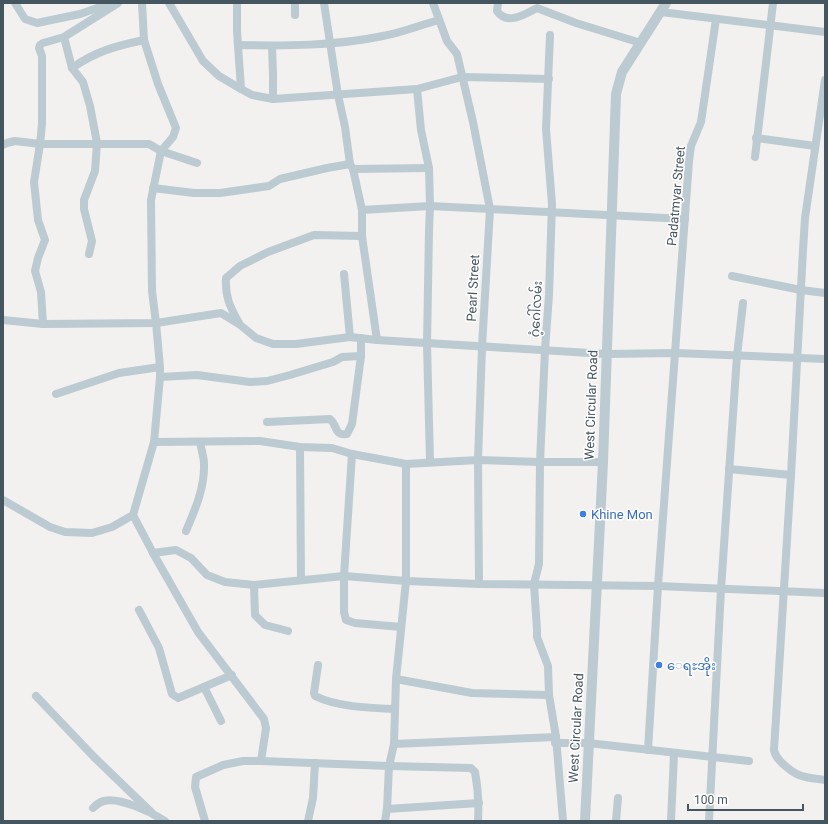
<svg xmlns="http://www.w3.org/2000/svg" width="828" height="824" viewBox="0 0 828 824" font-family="Roboto,'Noto Sans Myanmar',sans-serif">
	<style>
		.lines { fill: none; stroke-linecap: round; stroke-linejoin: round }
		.minor { stroke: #bccad1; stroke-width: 8 }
		.tertiary { stroke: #bccad1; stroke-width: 10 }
		.shop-dot { fill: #3f7fe0; stroke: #fff; stroke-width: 1.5 }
		.labels { text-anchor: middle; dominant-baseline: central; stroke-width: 3; stroke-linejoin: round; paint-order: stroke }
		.street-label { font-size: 13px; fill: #465660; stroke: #fff }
		.shop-label { font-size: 13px; fill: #366cbe; stroke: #fff; text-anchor: start }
	</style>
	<rect width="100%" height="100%" fill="#f3f0f0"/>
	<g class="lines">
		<g class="minor">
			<polyline points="15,3 25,19 37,23 80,14 100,7 112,6"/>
			<polyline points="169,3 203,61 219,76 241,89 252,95 273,99 417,89 462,77 549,79"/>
			<polyline points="237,3 237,31 241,89"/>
			<polyline points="295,3 295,15"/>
			<polyline points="324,3 338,95 345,127 350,164 353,169 362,210 362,236 377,340"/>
			<polyline points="433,3 447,41 457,54 473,122 490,209 482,347 478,460 479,584"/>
			<path d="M498 3 497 11C507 26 525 14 537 8L576 23 641 43"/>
			<polyline points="661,12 825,32"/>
			<polyline points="550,35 546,129 552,204 549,295 545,350 540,462 539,564 534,584 537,630 537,637 548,666 549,695 556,737 563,821"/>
			<polyline points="64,37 72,68 83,82 90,106 97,143 95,171 84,200 84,209 92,241 89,254"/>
			<path d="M238 45C286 46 335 46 383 36 401 33 420 25 439 20"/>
			<polyline points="272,46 273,75 273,99"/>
			<path d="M72 68C96 51 116 46 144 40"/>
			<path d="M825 80 805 218 803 250 791 475 774 750C775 756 778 759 782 763 798 778 804 777 825 780"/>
			<polyline points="417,89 421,130 429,168 430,206 429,231 427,344 430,462"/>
			<polyline points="756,138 815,146"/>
			<polyline points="3,145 7,143 15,141 40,144 149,144 161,151 197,163"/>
			<polyline points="755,157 773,3"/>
			<polyline points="353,169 429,168"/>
			<polyline points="153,188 194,193 220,193 269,186 280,179 327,168 350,164"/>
			<polyline points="362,210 430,206 685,219"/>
			<polyline points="344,274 350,337"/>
			<polyline points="732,276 801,290 825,293"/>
			<polyline points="3,320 43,324 156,323 221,313 239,324 256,338 273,344 296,344 350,337 377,340 606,354 676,353 825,359"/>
			<path d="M239 323C230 307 225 297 226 278L240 266 268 252 314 235 362 236"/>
			<polyline points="43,324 41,292 35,271 38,258 45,240 38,220 34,182 40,144 42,124 42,56 39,48 40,45 43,43 64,37 118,3"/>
			<polyline points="160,377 197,375 250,382 267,381 290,375 333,362 342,357 361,356"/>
			<polyline points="56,394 119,373 160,367"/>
			<path d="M267 422 330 419C338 426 334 436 347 434L352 424 361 356V338"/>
			<polyline points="154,442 260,441 300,447 332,448 352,454 406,464 478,460 540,462 603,462"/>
			<polyline points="300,447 301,580"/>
			<polyline points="352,454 344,576 344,612 346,620 355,623 401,627"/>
			<polyline points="729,469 791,475"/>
			<polyline points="3,500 50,527 65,532 92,533 112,527 133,515 154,442 160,377 160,367 156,323 152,291 151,200 161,151 173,137 176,128 158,84 144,40 142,3"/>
			<polyline points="133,515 153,553 198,632 264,719 266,728 261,761"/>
			<path d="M186 531C195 510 205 487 204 464 204 457 201 449 200 442"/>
			<polyline points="153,553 176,550 191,558 207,575 225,582 254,585 344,576 406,581 479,584 658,586 825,593"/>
			<polyline points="254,585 255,615 265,625 288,631"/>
			<polyline points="139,610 159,648 172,694 178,698 232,675"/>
			<path d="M318 665 314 693 315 696C337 707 370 708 395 709"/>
			<polyline points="396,679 472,693 549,695"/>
			<polyline points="204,687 221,721"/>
			<polyline points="36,696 94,757 152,813"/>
			<polyline points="555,743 588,743 749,761"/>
			<polyline points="394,744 556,737"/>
			<polyline points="648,750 658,586 689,161 691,146 701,122 716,19"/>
			<path d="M93 808C96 805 100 802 104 801 120 797 151 812 165 821"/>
			<polyline points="387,809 479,803"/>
			<path d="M205 821 195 787 196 777 223 765 243 761H261L389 766 471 768 475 772C478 788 479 804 478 821"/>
			<polyline points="308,821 313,798 315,763"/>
			<polyline points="385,821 387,809 389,766 394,744 396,679 406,581 406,464"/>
			<polyline points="616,821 618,798"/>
			<polyline points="671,821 674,754"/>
			<polyline points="709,821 721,589 737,356 743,303"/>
		</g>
		<polyline class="tertiary" points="585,821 603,462 616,94 622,72 666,3"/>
	</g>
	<g class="shop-dot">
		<circle cx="583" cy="514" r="4"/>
		<circle cx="659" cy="665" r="4"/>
	</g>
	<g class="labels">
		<g class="street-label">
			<text transform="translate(676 196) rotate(-85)">Padatmyar Street</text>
			<text transform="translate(473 288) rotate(-87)">Pearl Street</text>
			<text transform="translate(536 309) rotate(-87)">ဂံ့ဂေါ်လမ်း</text>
			<text transform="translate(591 405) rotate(-88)">West Circular Road</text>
			<text transform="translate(576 728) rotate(-87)">West Circular Road</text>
		</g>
		<g class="shop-label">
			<text x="591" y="514">Khine Mon</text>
			<text x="667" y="665">ေရႊအိုး</text>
		</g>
	</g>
	<rect width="828" height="824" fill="none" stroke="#465660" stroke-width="8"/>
	<path d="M688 804v6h115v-6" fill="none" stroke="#465660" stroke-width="2"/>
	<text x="694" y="804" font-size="12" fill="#465660" stroke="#ffffff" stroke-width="3" paint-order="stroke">100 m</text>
</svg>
